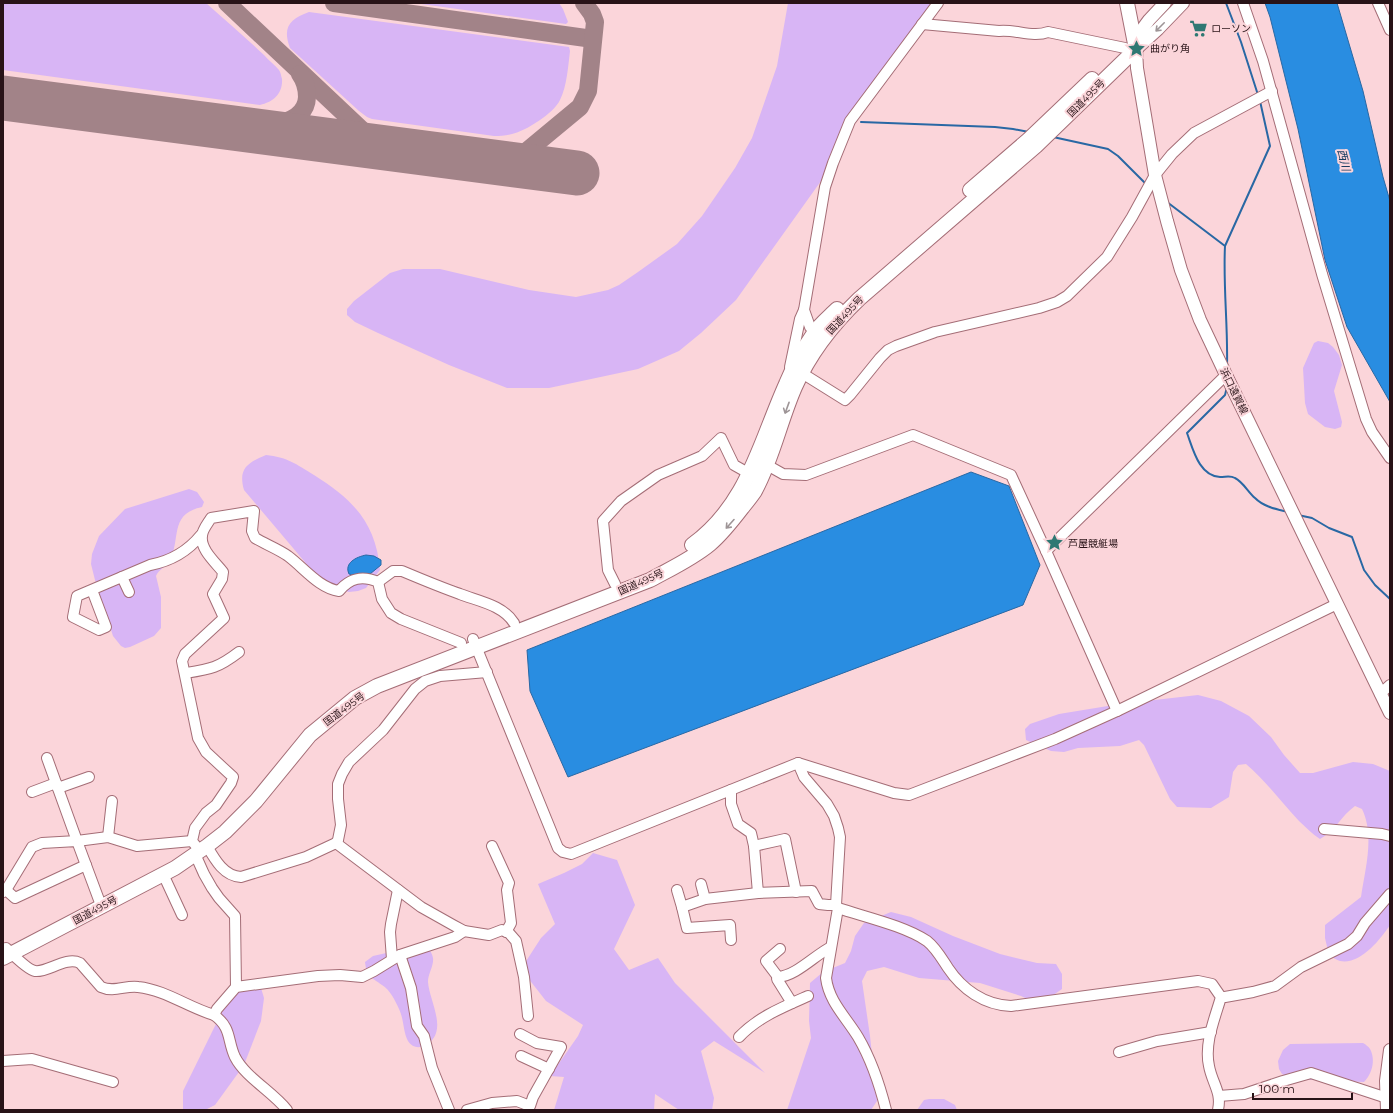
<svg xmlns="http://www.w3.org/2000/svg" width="1393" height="1113" viewBox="0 0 1393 1113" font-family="Montserrat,'Noto Sans JP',sans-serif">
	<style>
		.green { fill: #d8b5f5 }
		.water { fill: #298de1; stroke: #2968a4 }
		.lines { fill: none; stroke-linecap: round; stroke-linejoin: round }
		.stream { stroke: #2968a4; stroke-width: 2 }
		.taxiway { stroke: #a28388; stroke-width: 18 }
		.runway { stroke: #a28388; stroke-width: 45 }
		.minor-casing { stroke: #a46d76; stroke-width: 12 }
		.major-casing { stroke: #a46d76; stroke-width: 14 }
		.highway-casing { stroke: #a46d76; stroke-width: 16 }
		.minor { stroke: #fff; stroke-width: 10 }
		.major { stroke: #fff; stroke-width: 12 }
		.highway { stroke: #fff; stroke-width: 14 }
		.oneway { stroke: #9e9597 }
		.labels { text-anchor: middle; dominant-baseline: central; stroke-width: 4; stroke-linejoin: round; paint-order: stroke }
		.poi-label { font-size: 10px; fill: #281317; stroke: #fbd5da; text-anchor: start }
		.street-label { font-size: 10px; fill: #281317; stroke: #fbd5da }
		.water-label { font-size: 11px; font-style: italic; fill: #183d60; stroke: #fbd5da }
	</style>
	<rect width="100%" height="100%" fill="#fbd5da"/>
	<g class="green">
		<path d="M3 3H206C225 20 245 37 264 55 268 60 275 65 279 70 281 73 281 76 282 79 283 94 273 102 260 105L3 70Z"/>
		<polygon points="414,3 559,3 563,9 568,22 566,24"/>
		<polygon points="788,3 937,3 863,95 839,137 821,181 736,300 701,333 679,351 638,369 549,388 507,388 449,365 378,333 355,322 347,315 347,309 354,301 390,273 403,269 440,269 529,290 576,297 608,290 619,285 638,272 677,244 702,216 735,168 752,138 777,66"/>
		<path d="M309 12 569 47 570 51C568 67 567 86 560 100 554 113 526 131 512 134 506 136 500 136 494 136L372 119 367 117 359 111 290 48C282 27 290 19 309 12Z"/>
		<polygon points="1318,341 1328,343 1333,347 1339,355 1342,365 1334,391 1342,422 1341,427 1335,429 1325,427 1308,414 1305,403 1303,368 1314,343"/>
		<path d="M266 455C287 457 296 464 314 475 352 499 376 522 380 570L366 588 358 591 349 592 322 585 304 561 244 490C238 469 247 463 266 455Z"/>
		<path d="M189 489 197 492 204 502 202 507C169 514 181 538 170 560 166 567 159 569 156 576L161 597V628L154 636 130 647 125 648 121 646 113 636 95 580 91 564 92 554 99 536 125 509Z"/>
		<path d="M1198 695 1221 701 1249 716 1271 737 1284 755 1300 773H1313L1353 762 1373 764 1390 771V925C1380 940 1360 965 1340 961 1337 960 1332 957 1329 955L1325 938V925L1361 897C1365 869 1375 836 1362 809L1355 806C1341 816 1336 830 1320 839 1312 834 1306 827 1299 821 1281 802 1266 781 1246 764L1238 765 1233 772 1229 797 1211 808 1177 807 1170 799 1144 745 1139 740 1120 746 1078 748 1064 752 1051 751 1026 740 1025 729 1030 724 1059 714 1120 704Z"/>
		<polygon points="593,853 617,860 635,905 614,949 629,970 658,958 675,983 765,1073 714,1041 701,1051 714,1098 712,1110 679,1110 655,1094 654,1110 554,1110 564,1077 550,1076 578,1036 583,1025 546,1001 521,969 541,938 555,924 538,884 564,873 582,864"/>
		<polygon points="891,912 911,917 953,936 1000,954 1037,963 1056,964 1062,974 1062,989 1052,996 1034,1002 1021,996 980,983 919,978 884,967 867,971 862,981 870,1036 877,1101 871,1110 787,1110 811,1038 809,1021 810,983 823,972 845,963 851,951 855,936 864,923"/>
		<path d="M422 945C428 947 432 952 433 958 434 966 428 974 428 982 429 997 441 1018 436 1033 433 1044 416 1054 408 1041 403 1032 404 1019 399 1009 395 1000 390 990 382 985 370 976 367 978 365 962L373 956Z"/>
		<polygon points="242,988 261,988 264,998 261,1021 244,1065 215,1105 205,1110 183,1110 183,1091 213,1030 229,998"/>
		<path d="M1363 1043C1365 1044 1369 1047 1370 1049 1376 1060 1372 1074 1364 1082L1293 1079 1282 1074 1279 1069 1278 1061 1283 1050 1290 1044Z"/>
		<polygon points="929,1099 944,1099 955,1105 957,1110 917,1110 924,1100"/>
	</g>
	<g class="water">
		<polygon points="1265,3 1337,3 1363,91 1383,177 1390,201 1390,402 1347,327 1325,260 1298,129 1270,17"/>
		<polygon points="971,472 1009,486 1040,565 1023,605 568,777 530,691 527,650"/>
		<path d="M366 555 374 556 381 560V565L370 574C363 574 355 576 349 574 344 563 356 557 366 555Z"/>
	</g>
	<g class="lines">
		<g class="stream">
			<polyline points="1226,3 1241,42 1258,95"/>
			<polyline points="861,122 995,127 1013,129 1029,132"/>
			<polyline points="1053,137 1108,149 1118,156 1147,185"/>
			<polyline points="1167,202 1225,246"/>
			<path d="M1227 365C1228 325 1223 286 1225 246L1270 146 1260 101"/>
			<path d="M1227 387 1225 395 1187 433C1193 449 1199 476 1220 477 1226 477 1230 475 1235 478 1243 482 1248 492 1255 498 1264 507 1276 509 1288 512"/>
			<polyline points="1298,515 1312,518 1329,528 1352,537 1364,570 1375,585 1390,599"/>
		</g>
		<g class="taxiway">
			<polyline points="227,3 381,148"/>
			<polyline points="334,3 593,39"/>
			<path d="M220 126C243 127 306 132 307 97 307 89 305 81 300 74"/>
			<polyline points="510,165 580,107 588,91 595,22 592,14 584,3"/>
		</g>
		<polyline class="runway" points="3,98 577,173"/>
		<defs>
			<g id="minor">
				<polyline points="1243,3 1263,61 1322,274 1366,419 1372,432 1390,458"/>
				<polyline points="1378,3 1390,30"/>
				<path d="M922 24 999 31C1015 29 1033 38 1048 32L1125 48"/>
				<polyline points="814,332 810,327 804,310 825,187 833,163 850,121 938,3"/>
				<polyline points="790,367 800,319 804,310"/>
				<polyline points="797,370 845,400 850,395 880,358 888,350 896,346 935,332 1039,308 1057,302 1067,296 1107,257 1132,217 1155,175 1172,154 1194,133 1272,91"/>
				<polyline points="764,460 767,465 783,474 806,475 913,435 1011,475 1046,551 1117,711"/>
				<polyline points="1046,551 1226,375"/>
				<polyline points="122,577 129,592"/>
				<path d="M378 582 393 571H402C421 579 440 587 460 594 478 601 503 605 514 623"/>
				<polyline points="615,584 608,570 603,521 621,501 658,475 702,456 721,438 734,465 750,474"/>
				<path d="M92 590 106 627 99 630 73 617 77 596 150 565C171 561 188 551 201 535"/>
				<polyline points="473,639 558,848 563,852 571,854 798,763 894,793 909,795 1055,739 1117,711 1337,604"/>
				<path d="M186 673C211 669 218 668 239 652"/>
				<polyline points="1380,694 1390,685"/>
				<polyline points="47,758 77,841 108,837 137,846 192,841"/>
				<path d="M798 763 804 777 827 804 834 816 838 828 840 837 836 905 838 908 826 978C829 1002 846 1017 858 1037 871 1059 880 1086 886 1110"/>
				<polyline points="58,788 89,777"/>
				<polyline points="731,790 731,804 738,824 751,833 754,846 758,893 812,891 819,904 828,905 836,905"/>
				<polyline points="32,792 56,783"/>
				<polyline points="1324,829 1382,834 1390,836"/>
				<polyline points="108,837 112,801"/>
				<polyline points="336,843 421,907 453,925 464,931 489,935 502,930 509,933 516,941 524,977 528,1016"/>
				<path d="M196 846 192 841 195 828 206 813 216 805 231 783 233 777 206 752 198 738 182 661 185 654 224 618 213 594 222 579 223 572C215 562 200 549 202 536 202 530 208 523 211 518L254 511 252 531 255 538C265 544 278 549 288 556 304 568 319 588 339 591 350 578 362 575 378 582L382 599 391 613 401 619 461 643"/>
				<path d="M207 846C215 860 224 876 241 877L306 857 336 843 338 840 341 825 338 799V784L342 774 349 762 383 730 415 689 425 681 440 676 487 672"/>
				<polyline points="492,846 509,883 507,890 511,923 506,932"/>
				<polyline points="754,846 785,839 796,892"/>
				<polyline points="195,854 204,874 212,888 219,898 235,916 236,987"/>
				<polyline points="163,874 182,915"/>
				<polyline points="701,884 705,899"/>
				<polyline points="6,890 15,898 86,865"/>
				<polyline points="677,890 682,907 705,899 758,893"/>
				<polyline points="3,892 6,890 32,847 42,843 77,841 99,900"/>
				<polyline points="682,907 687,928 730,925 731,940"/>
				<path d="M838 908C865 917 905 926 927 941 936 948 942 959 948 968 962 989 984 1005 1011 1006L1198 981 1212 984 1221 997C1215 1018 1204 1043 1209 1066 1212 1083 1222 1092 1218 1110"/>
				<path d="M6 948C12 954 28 970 35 971 47 973 66 956 80 963L101 987C114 993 126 985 138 987 166 990 187 1007 214 1015 232 1028 227 1040 235 1057 245 1077 273 1092 287 1110"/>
				<path d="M780 949 766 961 778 977C796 976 815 955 831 947"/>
				<polyline points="400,955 411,988 417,1026 424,1036 432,1068 449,1110"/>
				<polyline points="392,959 390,932 391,924 398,890"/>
				<polyline points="778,977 777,979 792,1003"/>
				<polyline points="1221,997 1225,997 1253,992 1275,986 1301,967 1348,944 1357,936 1365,923 1390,894"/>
				<polyline points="214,1015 217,1009 236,987 318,976 340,975 362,977 374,971 400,955 455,937 464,931"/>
				<path d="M739 1037C758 1017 783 1007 808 996"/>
				<polyline points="1119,1052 1157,1041 1211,1032"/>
				<polyline points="521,1056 549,1069"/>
				<polyline points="3,1061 32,1059 113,1082"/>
				<polyline points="1219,1096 1244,1094 1283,1081 1311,1073 1387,1098"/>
				<polyline points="467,1110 492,1103 517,1101 530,1106 533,1097 561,1047 537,1043 520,1034"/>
			</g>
			<g id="major">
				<polyline points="1183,3 1158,29 1136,49 1137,68 1155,175 1167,221 1181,270 1200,320 1226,375 1390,713"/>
				<polyline points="1135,39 1149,20 1165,3"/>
				<polyline points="1387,1110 1386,1081 1390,1050"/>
			</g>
			<g id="highway">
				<polyline points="970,190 1028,140 1092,79"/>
				<path d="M692 545C748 504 759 444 786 384 793 367 803 349 814 333 819 325 829 317 837 309"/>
				<path d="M3 958 175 868 207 846 225 832 256 801 310 735 355 698 377 686 650 580C670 569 692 559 710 544 722 534 732 521 742 508 746 503 751 497 755 491 773 458 780 421 795 387 810 353 833 324 859 299L1036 146 1136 49 1127 3"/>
			</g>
		</defs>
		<use href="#minor" class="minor-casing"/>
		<use href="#major" class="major-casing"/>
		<use href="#highway" class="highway-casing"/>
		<use href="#minor" class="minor"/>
		<use href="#major" class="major"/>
		<use href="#highway" class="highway"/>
	</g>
	<defs><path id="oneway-shaft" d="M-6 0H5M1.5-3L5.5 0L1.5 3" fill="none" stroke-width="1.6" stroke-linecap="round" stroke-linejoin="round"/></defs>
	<g class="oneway">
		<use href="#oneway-shaft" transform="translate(1160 27) rotate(135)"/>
		<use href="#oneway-shaft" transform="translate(787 408) rotate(110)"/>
		<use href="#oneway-shaft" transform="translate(730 524) rotate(132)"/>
	</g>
	<defs>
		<symbol id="supermarket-bare" viewBox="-9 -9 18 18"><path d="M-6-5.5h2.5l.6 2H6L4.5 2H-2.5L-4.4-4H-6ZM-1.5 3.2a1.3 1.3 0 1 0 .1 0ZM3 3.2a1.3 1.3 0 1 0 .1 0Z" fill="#2f7873" stroke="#fbd5da" stroke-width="2.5" paint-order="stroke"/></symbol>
		<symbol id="sight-bare" viewBox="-9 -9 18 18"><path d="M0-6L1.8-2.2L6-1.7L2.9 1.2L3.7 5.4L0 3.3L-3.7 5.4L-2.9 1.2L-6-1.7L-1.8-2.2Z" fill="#2f7873" stroke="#fbd5da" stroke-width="2.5" paint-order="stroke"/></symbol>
	</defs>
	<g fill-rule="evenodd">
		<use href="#supermarket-bare" x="1186" y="16" width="25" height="25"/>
		<use href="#sight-bare" x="1124" y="36" width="25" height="25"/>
		<use href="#sight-bare" x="1042" y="530" width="25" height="25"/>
	</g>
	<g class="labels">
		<g class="poi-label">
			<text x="1211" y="28">ローソン</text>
			<text x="1150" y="48">曲がり角</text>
			<text x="1068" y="543">芦屋競艇場</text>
		</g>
		<g class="street-label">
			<text transform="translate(1086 98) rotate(-45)">国道495号</text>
			<text transform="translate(845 315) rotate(-47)">国道495号</text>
			<text transform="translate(1234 391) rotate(64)">浜口遠賀線</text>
			<text transform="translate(641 582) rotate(-24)">国道495号</text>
			<text transform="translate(344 709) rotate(-37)">国道495号</text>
			<text transform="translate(95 910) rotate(-28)">国道495号</text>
		</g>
		<g class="water-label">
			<text transform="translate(1344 160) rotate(76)">西川</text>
		</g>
	</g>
	<rect width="1393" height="1113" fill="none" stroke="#281317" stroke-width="8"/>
	<path d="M1253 1093v6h99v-6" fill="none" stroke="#281317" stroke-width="2"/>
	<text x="1259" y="1093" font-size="12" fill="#281317" stroke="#fbd5da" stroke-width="3" paint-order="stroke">100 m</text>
</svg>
